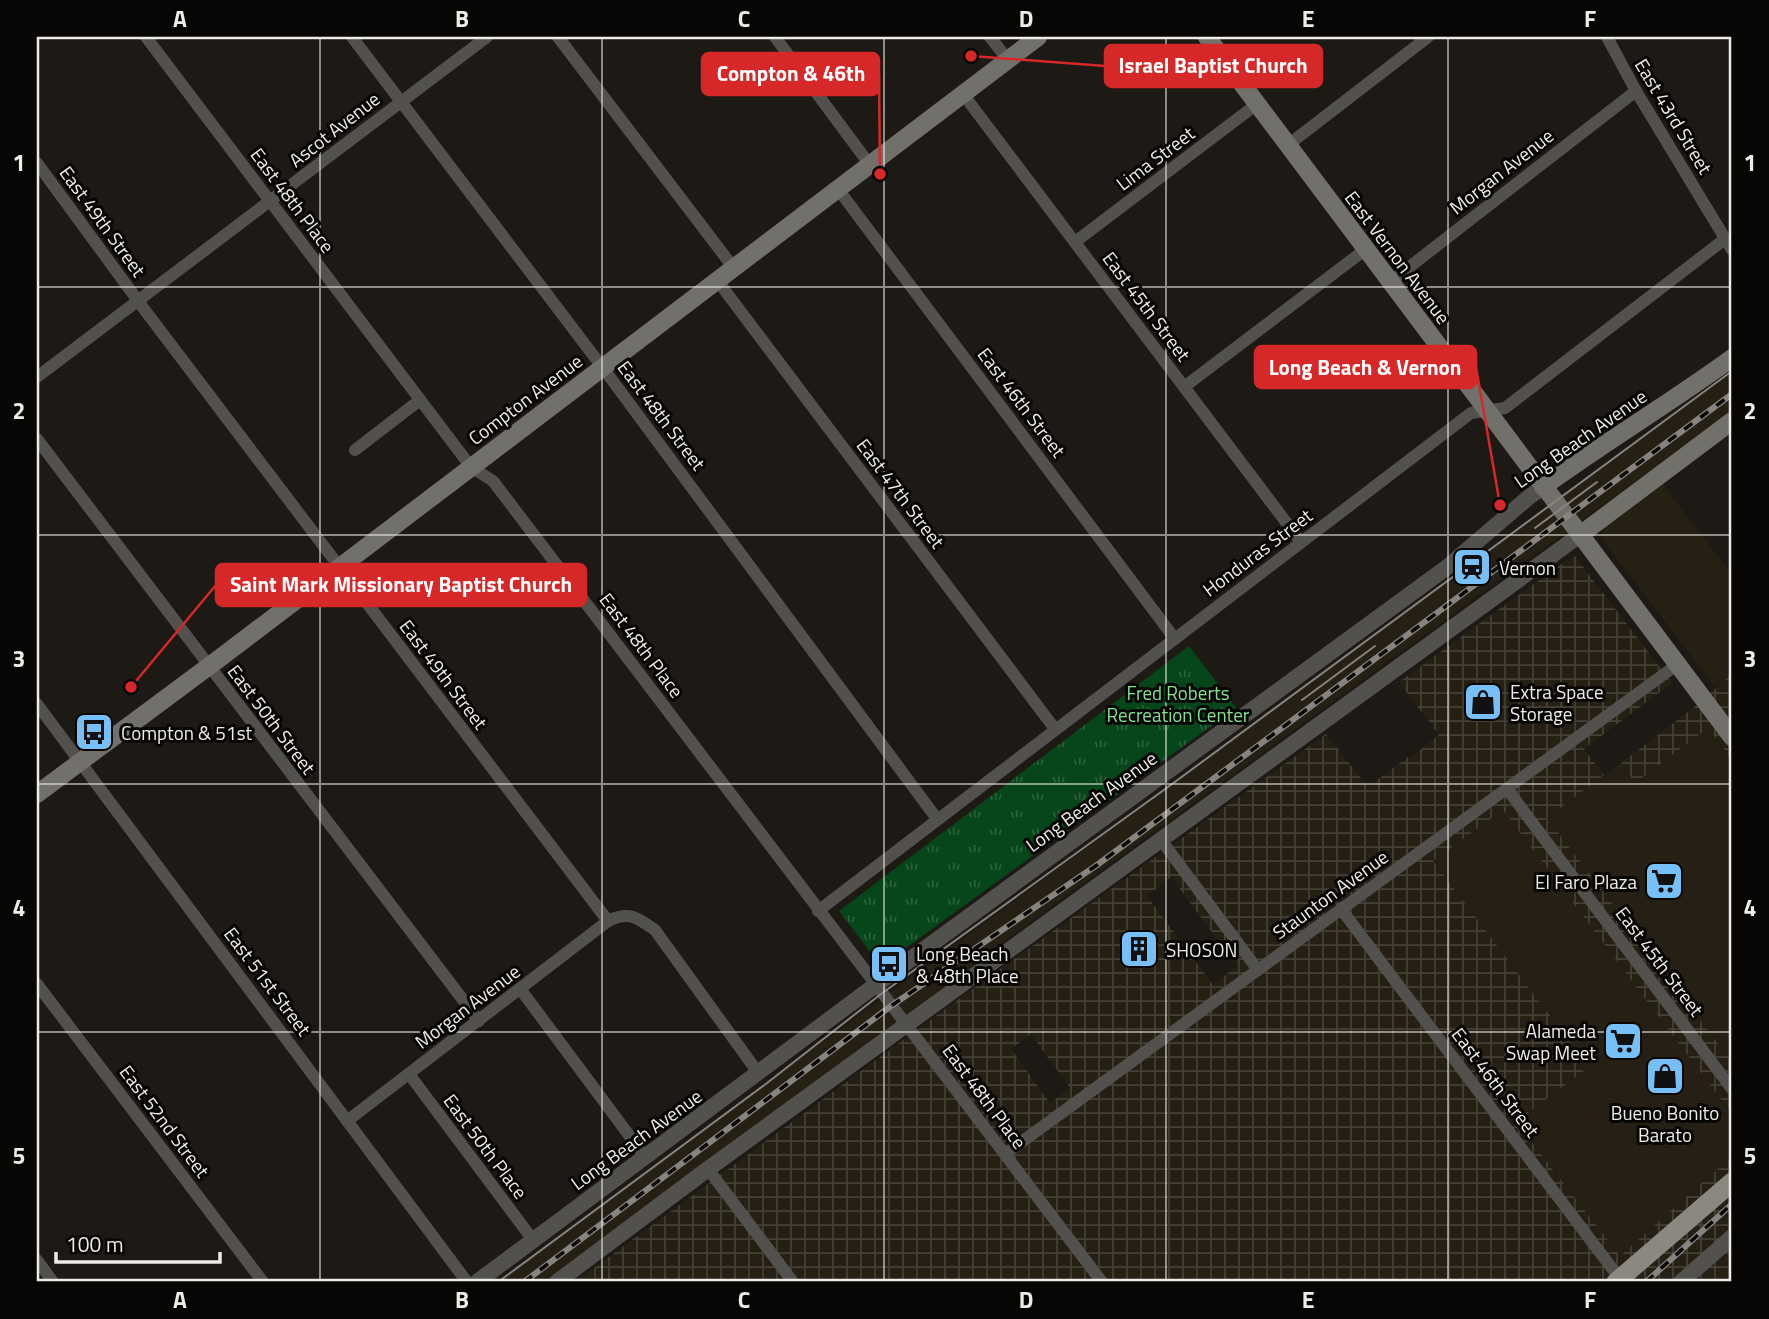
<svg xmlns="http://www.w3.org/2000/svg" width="1769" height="1319" viewBox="0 0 1769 1319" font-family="'Titillium Web',sans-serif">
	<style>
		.built { fill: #251f14 }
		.industrial { fill: url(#industrial-grid); fill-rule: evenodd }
		.park { fill: url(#park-tufts) }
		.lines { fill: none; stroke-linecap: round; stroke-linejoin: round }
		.minor { stroke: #52514e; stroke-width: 12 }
		.tertiary { stroke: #52514e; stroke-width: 16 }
		.secondary { stroke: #72706b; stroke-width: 18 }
		.primary { stroke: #8b8781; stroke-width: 19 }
		.tram { stroke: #878480; stroke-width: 2 }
		.rail-casing { stroke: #878480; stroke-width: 6 }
		.rail { stroke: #070604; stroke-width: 3.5; stroke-dasharray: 10; stroke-linecap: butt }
		.grid { fill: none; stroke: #eeece8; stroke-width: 2; stroke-opacity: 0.55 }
		.labels { text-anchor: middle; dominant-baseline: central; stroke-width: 6; stroke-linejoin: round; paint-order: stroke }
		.street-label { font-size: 19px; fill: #eeece8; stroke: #070604 }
		.poi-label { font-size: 19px; fill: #eeece8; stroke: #070604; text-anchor: start }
		.park-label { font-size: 19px; fill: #82e292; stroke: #070604 }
		.leader { fill: none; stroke: #d62828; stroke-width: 2.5 }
		.callout-dot { fill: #d62828; stroke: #070604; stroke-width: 2.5 }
		.callout { fill: #d62828; stroke: #d62828; stroke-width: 2.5 }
		.callout-label { font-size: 21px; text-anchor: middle; font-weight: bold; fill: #fff }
		.neatline { fill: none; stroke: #eeece8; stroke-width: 2.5 }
		.grid-label { font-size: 23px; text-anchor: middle; font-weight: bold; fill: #eeece8 }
	</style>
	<defs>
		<pattern id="industrial-grid" width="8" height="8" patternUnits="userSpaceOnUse" patternTransform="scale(1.75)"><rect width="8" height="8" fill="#251f14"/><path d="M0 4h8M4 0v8" fill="none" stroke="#454036"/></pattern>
		<pattern id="park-tufts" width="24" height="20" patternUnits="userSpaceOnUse" patternTransform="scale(1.75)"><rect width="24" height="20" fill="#06461a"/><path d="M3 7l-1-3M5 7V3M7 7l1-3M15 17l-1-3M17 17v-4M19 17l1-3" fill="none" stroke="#2b613b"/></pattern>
	</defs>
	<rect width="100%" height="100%" fill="#1d1a15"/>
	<g class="built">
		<polygon points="1732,371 1732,411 1047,910 547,1282 498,1282"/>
		<polygon points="1662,483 1732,575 1732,674 1715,687 1601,538 1604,528"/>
		<polygon points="1708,728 1732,760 1732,1062 1547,818 1621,763 1636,782"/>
		<polygon points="1503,810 1732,1114 1732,1156 1620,1256 1516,1122 1589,1067 1433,861"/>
	</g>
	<g class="industrial">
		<path d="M1574 555 1672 683 1584 749 1604 775 1547 818 1732 1062V1114L1503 810 1433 861 1589 1067 1516 1122 1620 1256 1732 1156V1282H575L952 1004 1326 734 1368 787 1408 757 1410 758 1439 735 1399 682ZM1171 877 1237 966 1213 985 1147 896ZM1031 1034 1070 1088 1050 1103 1011 1049Z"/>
		<polygon points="1732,674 1732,760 1708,728 1635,783 1621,763 1692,709"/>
	</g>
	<polygon class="park" points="1189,646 1236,708 881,966 839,911"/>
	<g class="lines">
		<g class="minor">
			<polyline points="146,37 471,467 493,481 1102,1282"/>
			<polyline points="352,37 615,384 937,819"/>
			<polyline points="558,37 733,267"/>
			<polyline points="775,37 870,165"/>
			<polyline points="990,37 1008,60"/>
			<polyline points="1607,37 1636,91 1732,250"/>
			<polyline points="963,94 1301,542"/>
			<polyline points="1288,145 1428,37"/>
			<path d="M37 163 147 313 608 921C629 911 637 917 655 930L759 1074"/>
			<polyline points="838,189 1175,639"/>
			<polyline points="1075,242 1257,104"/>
			<polyline points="717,280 1055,729"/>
			<polyline points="1390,282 1636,91"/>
			<polyline points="37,377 487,37"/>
			<polyline points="1184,387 1366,249"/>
			<polyline points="37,439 479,1021"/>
			<polyline points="355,450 420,400"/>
			<polyline points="37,704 467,1282"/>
			<polyline points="1507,789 1732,1089"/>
			<polyline points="1161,840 1258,970"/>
			<polyline points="1341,909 1620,1279"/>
			<polyline points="818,911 1471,413 1505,408 1725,239"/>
			<polyline points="37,984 263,1282"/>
			<polyline points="521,990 646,1158"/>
			<polyline points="409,1074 533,1240"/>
			<polyline points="347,1121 608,921"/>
			<polyline points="1005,1154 1678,664"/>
			<polyline points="708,1169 793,1282"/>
			<polyline points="37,1260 53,1282"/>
		</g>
		<g class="tertiary">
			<polyline points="477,1282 889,975 1446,568 1529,497 1543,487"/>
			<polyline points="557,1282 708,1169 1580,535"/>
			<polyline points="1681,1282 1732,1237"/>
		</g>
		<g class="secondary">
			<polyline points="1207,37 1732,737"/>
			<path d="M1543 487C1605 442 1670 403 1732 358"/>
			<polyline points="1580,535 1732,421"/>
			<polyline points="37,794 220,658 1038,37"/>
		</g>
		<polyline class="primary" points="1616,1282 1732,1182"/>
		<g class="tram">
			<polyline points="1535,528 1597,482"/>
			<polyline points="1302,700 1375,646"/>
			<polyline points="498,1282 767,1083 881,994 1168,787 1732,371"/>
		</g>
		<defs>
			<g id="rail">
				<polyline points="524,1282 891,1006 1097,865 1732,394"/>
				<polyline points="1646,1282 1732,1204"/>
			</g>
		</defs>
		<use href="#rail" class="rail-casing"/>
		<use href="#rail" class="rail"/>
	</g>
	<path class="grid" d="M320 37V1282M602 37V1282M884 37V1282M1166 37V1282M1448 37V1282M37 287H1732M37 535H1732M37 784H1732M37 1032H1732"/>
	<defs>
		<symbol id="station-square" viewBox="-11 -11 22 22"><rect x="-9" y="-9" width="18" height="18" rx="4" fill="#77bff7" stroke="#070604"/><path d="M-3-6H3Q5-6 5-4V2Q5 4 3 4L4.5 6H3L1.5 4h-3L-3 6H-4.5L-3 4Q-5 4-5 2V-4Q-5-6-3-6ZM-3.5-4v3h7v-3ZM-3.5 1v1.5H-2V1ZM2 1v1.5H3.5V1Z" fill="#111"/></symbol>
		<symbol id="shop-square" viewBox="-11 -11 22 22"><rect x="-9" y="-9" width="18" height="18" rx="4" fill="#77bff7" stroke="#070604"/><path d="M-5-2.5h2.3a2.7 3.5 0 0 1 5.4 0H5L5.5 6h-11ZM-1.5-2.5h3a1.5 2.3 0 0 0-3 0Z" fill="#111"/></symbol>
		<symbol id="bus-square" viewBox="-11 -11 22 22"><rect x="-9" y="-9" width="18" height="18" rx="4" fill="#77bff7" stroke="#070604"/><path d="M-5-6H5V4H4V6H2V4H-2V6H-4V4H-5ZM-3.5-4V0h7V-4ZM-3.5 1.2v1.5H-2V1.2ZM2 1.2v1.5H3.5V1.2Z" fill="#111"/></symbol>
		<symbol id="supermarket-square" viewBox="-11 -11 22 22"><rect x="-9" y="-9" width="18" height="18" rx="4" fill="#77bff7" stroke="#070604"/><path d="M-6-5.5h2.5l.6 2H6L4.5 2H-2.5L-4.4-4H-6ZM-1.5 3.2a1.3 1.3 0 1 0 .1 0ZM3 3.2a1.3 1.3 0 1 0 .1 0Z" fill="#111"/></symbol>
		<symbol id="building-square" viewBox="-11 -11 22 22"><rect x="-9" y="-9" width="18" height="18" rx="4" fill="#77bff7" stroke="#070604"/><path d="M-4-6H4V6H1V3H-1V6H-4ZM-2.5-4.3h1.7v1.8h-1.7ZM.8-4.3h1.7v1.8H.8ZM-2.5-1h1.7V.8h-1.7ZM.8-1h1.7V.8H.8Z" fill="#111"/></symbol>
	</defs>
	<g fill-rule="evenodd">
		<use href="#station-square" x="1450" y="545" width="44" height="44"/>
		<use href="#shop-square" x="1461" y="680" width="44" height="44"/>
		<use href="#bus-square" x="72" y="710" width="44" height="44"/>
		<use href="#supermarket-square" x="1642" y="859" width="44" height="44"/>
		<use href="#building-square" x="1117" y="927" width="44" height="44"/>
		<use href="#bus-square" x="867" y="942" width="44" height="44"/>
		<use href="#supermarket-square" x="1601" y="1019" width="44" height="44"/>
		<use href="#shop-square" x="1643" y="1054" width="44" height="44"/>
	</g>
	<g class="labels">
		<g class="street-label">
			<text transform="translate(1674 116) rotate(59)">East 43rd Street</text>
			<text transform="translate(334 129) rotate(-38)">Ascot Avenue</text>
			<text transform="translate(1155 158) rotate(-37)">Lima Street</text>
			<text transform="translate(1501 171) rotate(-38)">Morgan Avenue</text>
			<text transform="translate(293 200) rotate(53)">East 48th Place</text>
			<text transform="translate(103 221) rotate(54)">East 49th Street</text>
			<text transform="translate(1398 257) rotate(53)">East Vernon Avenue</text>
			<text transform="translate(1147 306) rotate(53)">East 45th Street</text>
			<text transform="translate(525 399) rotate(-37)">Compton Avenue</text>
			<text transform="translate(1022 402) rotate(53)">East 46th Street</text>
			<text transform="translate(662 415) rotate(53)">East 48th Street</text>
			<text transform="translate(1580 438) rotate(-35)">Long Beach Avenue</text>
			<text transform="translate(901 493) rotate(53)">East 47th Street</text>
			<text transform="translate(1257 552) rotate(-37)">Honduras Street</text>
			<text transform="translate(642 645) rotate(53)">East 48th Place</text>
			<text transform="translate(444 674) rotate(53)">East 49th Street</text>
			<text transform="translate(272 719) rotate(53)">East 50th Street</text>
			<text transform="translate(1091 801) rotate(-36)">Long Beach Avenue</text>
			<text transform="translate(1330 894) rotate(-36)">Staunton Avenue</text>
			<text transform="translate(1660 961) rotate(53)">East 45th Street</text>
			<text transform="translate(268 981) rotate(53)">East 51st Street</text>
			<text transform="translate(467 1006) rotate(-37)">Morgan Avenue</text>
			<text transform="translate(1496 1082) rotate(53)">East 46th Street</text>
			<text transform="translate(985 1096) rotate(53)">East 48th Place</text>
			<text transform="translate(165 1121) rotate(53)">East 52nd Street</text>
			<text transform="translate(636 1139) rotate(-36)">Long Beach Avenue</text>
			<text transform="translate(486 1146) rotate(53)">East 50th Place</text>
		</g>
		<g class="poi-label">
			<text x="1499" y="567">Vernon</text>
			<text x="1510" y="691">Extra Space<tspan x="1510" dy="22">Storage</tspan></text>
			<text x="121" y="732">Compton &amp; 51st</text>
			<text x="1637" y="881" text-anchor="end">El Faro Plaza</text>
			<text x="1166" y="949">SHOSON</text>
			<text x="916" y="953">Long Beach<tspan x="916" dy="22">&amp; 48th Place</tspan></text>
			<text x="1596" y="1030" text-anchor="end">Alameda<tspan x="1596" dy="22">Swap Meet</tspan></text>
			<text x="1665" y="1112" text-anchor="middle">Bueno Bonito<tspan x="1665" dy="22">Barato</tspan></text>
		</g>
		<g class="park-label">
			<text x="1178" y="692">Fred Roberts<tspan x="1178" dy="22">Recreation Center</tspan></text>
		</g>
	</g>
	<path class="leader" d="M971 56L1105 66M880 174L879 74M1500 505L1476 367M131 687L216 585"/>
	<g class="callout-dot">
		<circle cx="971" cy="56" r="7"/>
		<circle cx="880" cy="174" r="7"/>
		<circle cx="1500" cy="505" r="7"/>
		<circle cx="131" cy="687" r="7"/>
	</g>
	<g class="callout">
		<rect x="1105" y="45" width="217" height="42" rx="7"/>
		<rect x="702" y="53" width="177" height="42" rx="7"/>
		<rect x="1255" y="346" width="221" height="42" rx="7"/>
		<rect x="216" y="564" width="370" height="42" rx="7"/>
	</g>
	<g class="callout-label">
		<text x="1213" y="73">Israel Baptist Church</text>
		<text x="791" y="81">Compton &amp; 46th</text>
		<text x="1365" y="375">Long Beach &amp; Vernon</text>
		<text x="401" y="592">Saint Mark Missionary Baptist Church</text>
	</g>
	<rect width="1769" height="1319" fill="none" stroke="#070604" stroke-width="77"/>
	<path d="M56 1252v10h164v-10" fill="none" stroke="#eeece8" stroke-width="3.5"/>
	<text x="66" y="1252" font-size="21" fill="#eeece8" stroke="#070604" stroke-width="5" paint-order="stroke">100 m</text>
	<rect x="38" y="38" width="1692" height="1242" class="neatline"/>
	<g class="grid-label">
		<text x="180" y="27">A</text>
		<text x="462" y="27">B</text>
		<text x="744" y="27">C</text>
		<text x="1026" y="27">D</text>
		<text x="1308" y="27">E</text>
		<text x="1590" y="27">F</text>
		<text x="19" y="171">1</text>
		<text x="1750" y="171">1</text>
		<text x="19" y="419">2</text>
		<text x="1750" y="419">2</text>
		<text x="19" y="667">3</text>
		<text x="1750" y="667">3</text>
		<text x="19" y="916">4</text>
		<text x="1750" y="916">4</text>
		<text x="19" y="1164">5</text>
		<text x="1750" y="1164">5</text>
		<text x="180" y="1308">A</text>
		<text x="462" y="1308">B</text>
		<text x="744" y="1308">C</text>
		<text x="1026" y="1308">D</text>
		<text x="1308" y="1308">E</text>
		<text x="1590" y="1308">F</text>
	</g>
</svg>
